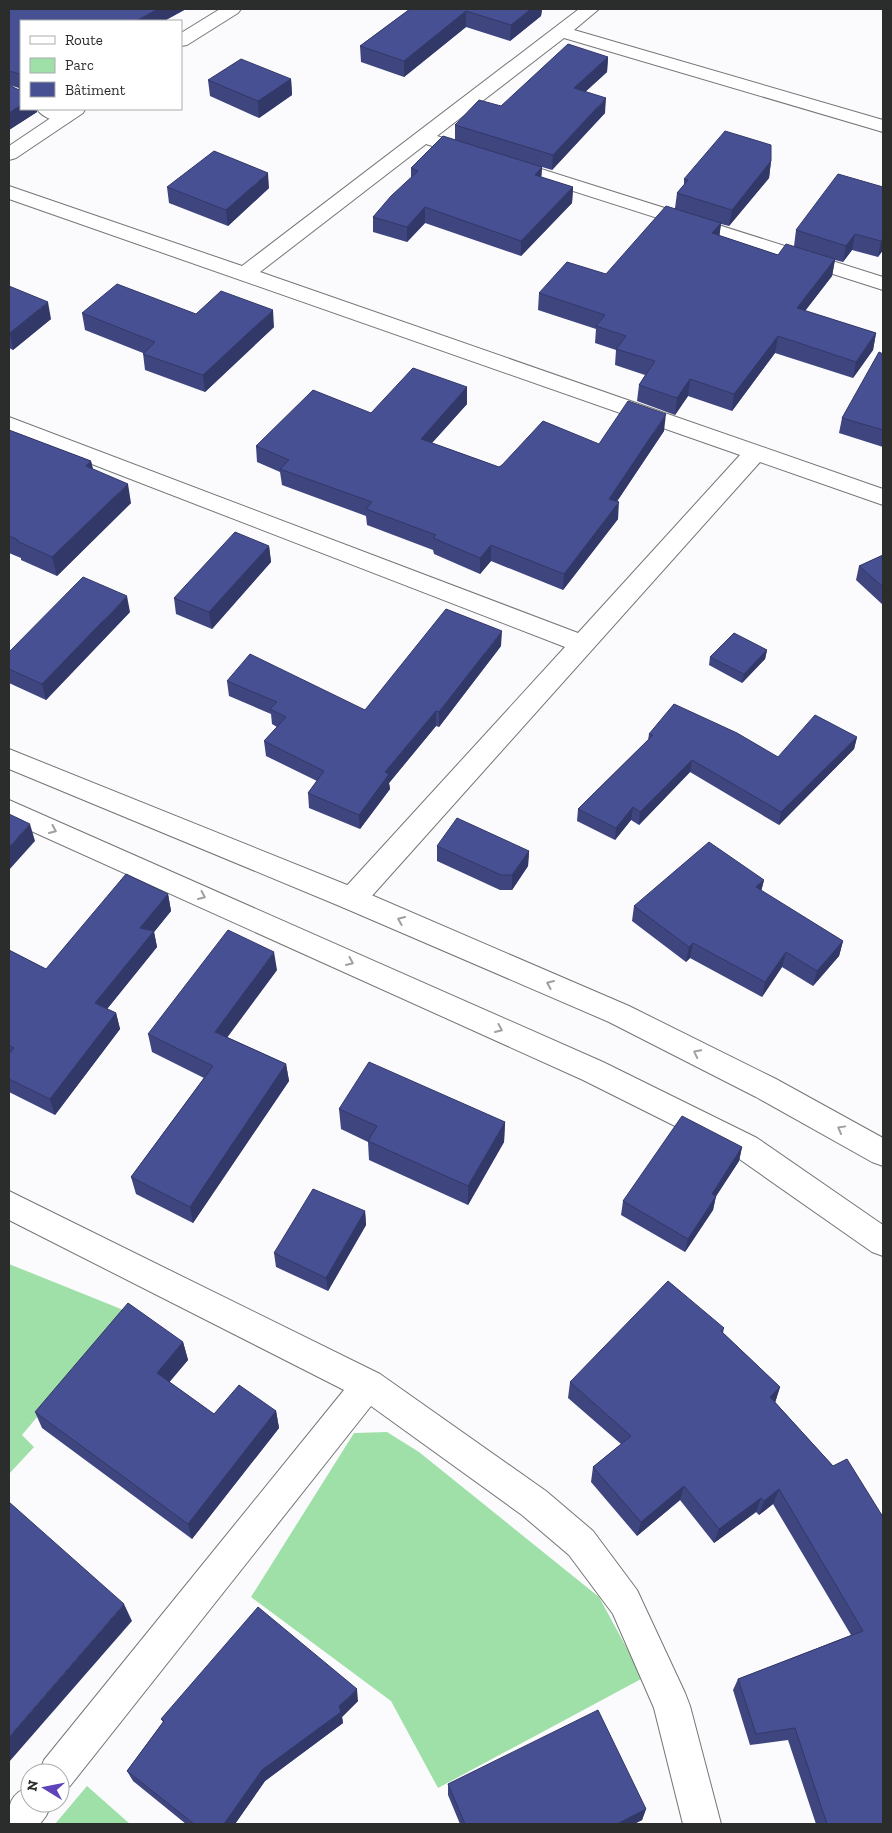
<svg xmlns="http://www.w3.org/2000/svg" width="892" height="1833" viewBox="0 0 892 1833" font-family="'Zilla Slab',serif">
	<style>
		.green { fill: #9fe0a9 }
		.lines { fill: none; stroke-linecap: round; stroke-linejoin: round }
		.minor-casing { stroke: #747576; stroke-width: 2 }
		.tertiary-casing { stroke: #747576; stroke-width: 2 }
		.minor { fill: #fff; fill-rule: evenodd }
		.tertiary { fill: #fff; fill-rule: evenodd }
		.wall { fill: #3e457f }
		.shaded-wall { fill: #323868 }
		.building { fill: #485094; stroke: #323868 }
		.oneway { stroke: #a0a0a0 }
	</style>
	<rect width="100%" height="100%" fill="#fbfbfd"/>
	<g class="green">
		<polygon points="9,1264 126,1311 22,1435 34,1447 9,1474"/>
		<polygon points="387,1432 419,1452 599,1597 643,1678 438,1788 391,1701 251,1597 354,1433"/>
		<polygon points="87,1786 130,1824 55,1824"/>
	</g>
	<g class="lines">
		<defs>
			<g id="minor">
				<polygon points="579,9 599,9 574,30 883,120 883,132 564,38 437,136 883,277 883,290 426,144 260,272 883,489 883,505 760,462 362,907 352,910 342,907 338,899 342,891 565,647 9,432 9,417 578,633 740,455 9,199 9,186 242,266"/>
				<path d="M37 109C49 109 66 106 73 117L71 121C60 124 42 118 37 109Z"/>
				<polygon points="9,1191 380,1374 546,1491 593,1531 637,1590 685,1693 690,1706 721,1824 683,1824 654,1708 613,1614 569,1555 522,1515 371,1406 70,1786 60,1790 60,1773 39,1773 44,1760 344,1390 9,1220"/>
				<path d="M30 1786V1803H52L46 1816 40 1824H9C9 1803 9 1795 30 1786Z"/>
			</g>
			<g id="tertiary">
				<polygon points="220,9 241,9 238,13 187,45 181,46 181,33"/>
				<polygon points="64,109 85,109 83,113 16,158 9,160 9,146"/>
				<polygon points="9,749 362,891 629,1006 776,1079 883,1138 883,1166 872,1162 756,1097 609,1022 342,907 9,769"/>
				<polygon points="9,800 603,1062 757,1138 883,1225 883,1256 872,1252 735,1156 583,1080 9,821"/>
			</g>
		</defs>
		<use href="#minor" class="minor-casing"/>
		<use href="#tertiary" class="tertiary-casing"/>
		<use href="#minor" class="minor"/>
		<use href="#tertiary" class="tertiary"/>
	</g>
	<g class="wall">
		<polygon points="9,9 186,9 164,21 21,21 21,109 36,109 37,112 9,130 9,85 19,90 19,88 9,85"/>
		<polygon points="410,9 542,9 541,16 510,41 466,27 404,77 361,62 360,46"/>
		<polygon points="608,57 607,72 585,92 605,113 552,170 542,167 541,177 573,187 572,203 521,256 425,223 407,242 373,232 373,217 411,178 411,168 455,140 455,125 501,106"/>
		<polygon points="291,79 292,95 259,118 210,96 208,80"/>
		<polygon points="771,161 769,178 729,226 721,224 719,236 778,255 794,246 796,230 883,187 883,250 878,257 852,250 843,262 835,260 832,276 805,311 876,333 873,350 853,378 775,353 732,411 688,396 675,415 637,401 639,385 645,375 615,365 616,350 595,343 596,329 538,310 539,293 606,274 675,208 677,193 684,185 684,179"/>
		<polygon points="167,187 269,188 228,226 169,203"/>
		<polygon points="9,286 51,319 13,350 9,348"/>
		<polygon points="82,313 196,314 274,327 205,392 145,370 143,353 85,330"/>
		<polygon points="883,354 883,447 839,433 842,418"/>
		<polygon points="467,387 467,404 432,443 499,467 599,444 664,431 617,501 618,519 563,590 491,561 480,574 434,554 433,550 367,525 366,516 282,485 280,472 257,462 256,446 371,413"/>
		<polygon points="9,430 91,461 93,469 131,503 57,576 21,560 21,558 9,553"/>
		<polygon points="269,546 271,562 212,629 176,614 174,598"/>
		<polygon points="883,555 883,605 856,580 859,566"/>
		<polygon points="130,612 46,700 9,683 9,652"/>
		<polygon points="501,646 439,727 436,726 389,783 390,789 360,829 309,808 308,793 317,781 266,756 264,741 277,727 272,724 271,714 229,696 227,681 365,710"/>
		<polygon points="767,650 765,659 742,683 709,665 710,657"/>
		<polygon points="649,734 778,757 857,737 854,749 779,825 690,772 639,825 631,820 615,840 577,821 578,809 648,740"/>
		<polygon points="437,846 529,851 528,866 512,890 500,890 437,861"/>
		<polygon points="764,880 761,891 843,941 839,956 813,986 782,967 762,997 690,958 686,962 632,921 634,906"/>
		<polygon points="168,894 171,911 154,932 157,947 107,1009 116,1013 120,1029 55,1115 9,1092 9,950 46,969"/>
		<polygon points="277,970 227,1037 286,1064 289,1081 193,1223 136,1194 131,1177 204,1078 152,1052 148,1034"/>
		<polygon points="339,1109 505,1122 504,1142 468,1205 369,1160 368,1142 341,1129"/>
		<polygon points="742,1147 739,1161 716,1196 713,1210 685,1252 621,1215 623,1201"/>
		<polygon points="365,1211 366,1225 328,1291 276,1267 274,1253"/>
		<polygon points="724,1328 723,1333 780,1387 775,1402 833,1466 847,1459 883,1824 816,1824 788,1740 750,1745 733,1690 738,1679 851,1635 773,1504 759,1515 756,1512 714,1543 680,1500 637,1536 591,1482 593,1467 621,1444 568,1398 570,1382"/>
		<polygon points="183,1342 188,1360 169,1382 214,1414 276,1411 279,1428 192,1539 42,1428 35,1412"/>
		<polygon points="358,1701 342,1717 343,1723 265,1781 235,1824 186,1824 133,1781 127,1771 163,1722 161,1719"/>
		<polygon points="448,1784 646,1809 642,1820 634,1824 460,1824 448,1795"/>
	</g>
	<g class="shaded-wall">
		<polygon points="158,9 186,9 164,21 136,21"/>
		<polygon points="531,9 542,9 541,16 510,41 511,25"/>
		<polygon points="466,11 466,27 404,77 404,61"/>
		<polygon points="608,57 607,72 573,103 574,88"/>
		<polygon points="291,79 292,95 259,118 258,101"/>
		<polygon points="606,98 605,113 552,170 553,155"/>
		<polygon points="21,105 21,109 36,109 37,112 9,130 9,113"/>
		<polygon points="771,161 769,178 729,226 732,210"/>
		<polygon points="542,167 541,183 535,175"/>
		<polygon points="268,173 269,188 228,226 226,210"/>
		<polygon points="573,187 572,203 521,256 521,241"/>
		<polygon points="425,207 425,223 407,242 407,227"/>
		<polygon points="721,223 719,240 712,233"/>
		<polygon points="855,234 852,250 843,262 846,246"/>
		<polygon points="883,238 883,250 878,257 881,241"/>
		<polygon points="835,259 832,276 794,325 797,308"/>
		<polygon points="48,302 51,319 13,350 10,333"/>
		<polygon points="273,310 274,327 205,392 203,375"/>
		<polygon points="876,333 873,350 853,378 856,362"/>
		<polygon points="778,336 775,353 732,411 734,394"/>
		<polygon points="690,379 688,396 675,415 677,398"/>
		<polygon points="467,387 467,404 421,455 421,439"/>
		<polygon points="666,414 664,431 608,515 609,499"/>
		<polygon points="91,461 95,480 86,466"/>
		<polygon points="128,484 131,503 57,576 52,557"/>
		<polygon points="619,502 618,519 563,590 564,574"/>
		<polygon points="491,545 491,561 480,574 480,558"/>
		<polygon points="269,546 271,562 212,629 209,612"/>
		<polygon points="127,596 130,612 46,700 42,684"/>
		<polygon points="502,631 501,646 439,727 439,712"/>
		<polygon points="767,650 765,659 742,683 744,674"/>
		<polygon points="436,711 436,726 389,783 390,789 360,829 359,815 385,772"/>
		<polygon points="857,737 854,749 779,825 781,812"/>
		<polygon points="692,760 690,772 639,825 640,812"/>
		<polygon points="633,807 631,820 615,840 616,828"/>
		<polygon points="30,824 35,841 9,870 9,847"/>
		<polygon points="529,851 528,866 512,890 512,875"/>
		<polygon points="764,880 760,896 756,887"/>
		<polygon points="168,894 171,911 154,932 157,947 99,1019 95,1003 140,928"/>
		<polygon points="843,941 839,956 813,986 817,971"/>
		<polygon points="693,943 690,958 686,962 689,947"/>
		<polygon points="274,952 277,970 218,1050 215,1032"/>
		<polygon points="786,952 782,967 762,997 765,982"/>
		<polygon points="116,1013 120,1029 55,1115 50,1099"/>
		<polygon points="286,1064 289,1081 193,1223 190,1207"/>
		<polygon points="505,1122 504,1142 468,1205 468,1186"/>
		<polygon points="742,1147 739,1161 713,1201 716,1196 713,1210 685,1252 688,1239 712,1194"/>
		<polygon points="365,1211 366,1225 328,1291 326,1278"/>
		<polygon points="183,1342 188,1360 162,1391 157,1373"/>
		<polygon points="780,1387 775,1403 770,1397"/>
		<polygon points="276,1411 279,1428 192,1539 188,1524"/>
		<polygon points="684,1486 680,1500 637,1536 641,1522"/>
		<polygon points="779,1489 773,1504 759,1515 764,1501"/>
		<polygon points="761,1498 756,1512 714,1543 719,1529"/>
		<polygon points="124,1604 132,1621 9,1762 9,1737"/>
		<polygon points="357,1689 358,1701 342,1717 343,1723 265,1781 235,1824 224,1824 262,1770 339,1706"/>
		<polygon points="646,1809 642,1820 634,1824 617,1824"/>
	</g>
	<g class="building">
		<polygon points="9,9 158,9 136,21 21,21 21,105 9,113 9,85 19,90 20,74 9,71"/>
		<polygon points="410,9 531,9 511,25 466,11 404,61 360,46"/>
		<polygon points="568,44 608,57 574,88 606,98 553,155 455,125 479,100 501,106"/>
		<polygon points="241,59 291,79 258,101 208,80"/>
		<polygon points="725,131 771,145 771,161 732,210 677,193 688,180 684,179"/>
		<polygon points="443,136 542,167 535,175 573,187 521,241 425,207 407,227 373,217 391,196 418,171 411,168"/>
		<polygon points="214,151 268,173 226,210 167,187"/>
		<polygon points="838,174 883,187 883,238 881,241 855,234 846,246 796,230"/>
		<polygon points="666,206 721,223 712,233 778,255 786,244 835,259 797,308 876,333 856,362 778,336 734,394 690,379 677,398 639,385 655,361 616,349 626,336 596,326 605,315 539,293 567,262 606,274"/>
		<polygon points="117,284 196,314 221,291 273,310 203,375 143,354 155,342 82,313"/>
		<polygon points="9,286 48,302 10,333 9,333"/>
		<polygon points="879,352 883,354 883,430 842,418"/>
		<polygon points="413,368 467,387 421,439 499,467 502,465 543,421 599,444 628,401 666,414 609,499 619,502 564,574 491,545 480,558 433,538 436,535 366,509 372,502 280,469 289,460 256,446 313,390 371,413"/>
		<polygon points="9,430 91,461 86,466 128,484 52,557 17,541 18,540 9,536"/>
		<polygon points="235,532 269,546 209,612 174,598"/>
		<polygon points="883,555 883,587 859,566"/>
		<polygon points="83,577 127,596 42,684 9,669 9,652"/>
		<polygon points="446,609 502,631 439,712 436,711 385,772 389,774 359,815 308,793 324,771 264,741 286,717 270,709 277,702 227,681 250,654 365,710"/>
		<polygon points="734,633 767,650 744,674 710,657"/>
		<polygon points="674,704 737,733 778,757 815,715 857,737 781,812 692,760 640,812 633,807 616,828 578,809 653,735 649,734"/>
		<polygon points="9,814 30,824 9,847"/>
		<polygon points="457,818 529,851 512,875 501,875 437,846"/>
		<polygon points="709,842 764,880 756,887 843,941 817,971 786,952 765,982 693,943 689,947 634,906"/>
		<polygon points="126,874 168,894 140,928 154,931 95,1003 116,1013 50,1099 9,1079 9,1054 14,1048 9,1045 9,950 46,969"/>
		<polygon points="228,930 274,952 215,1032 286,1064 190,1207 131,1177 213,1066 148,1034"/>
		<polygon points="369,1062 505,1122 468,1186 368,1141 377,1126 339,1109"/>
		<polygon points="682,1116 742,1147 712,1194 716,1196 688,1239 623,1201"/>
		<polygon points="313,1189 365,1211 326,1278 274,1253"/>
		<polygon points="668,1281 724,1328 721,1331 780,1387 770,1397 833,1466 847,1459 883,1517 883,1824 827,1824 795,1728 756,1734 738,1679 863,1631 779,1489 764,1501 761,1498 719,1529 684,1486 641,1522 593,1467 631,1436 570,1382"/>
		<polygon points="128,1303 183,1342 157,1373 214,1414 239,1385 276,1411 188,1524 35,1412"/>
		<polygon points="9,1502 124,1604 9,1737"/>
		<polygon points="258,1607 357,1689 339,1706 341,1712 262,1770 224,1824 194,1824 127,1771 164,1721 161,1719"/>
		<polygon points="598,1710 646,1809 617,1824 465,1824 448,1784"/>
	</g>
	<defs><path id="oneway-chevron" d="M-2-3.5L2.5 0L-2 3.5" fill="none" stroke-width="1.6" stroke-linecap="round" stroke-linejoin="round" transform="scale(1.25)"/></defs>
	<g class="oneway">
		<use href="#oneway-chevron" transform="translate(53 830) rotate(24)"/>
		<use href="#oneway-chevron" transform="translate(202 896) rotate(24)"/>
		<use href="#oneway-chevron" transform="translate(401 920) rotate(-157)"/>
		<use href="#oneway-chevron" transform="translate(350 962) rotate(24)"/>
		<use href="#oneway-chevron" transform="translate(550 984) rotate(-157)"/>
		<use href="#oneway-chevron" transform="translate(499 1029) rotate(24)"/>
		<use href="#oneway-chevron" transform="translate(697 1053) rotate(-153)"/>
		<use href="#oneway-chevron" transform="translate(841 1129) rotate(-151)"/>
	</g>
	<rect width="892" height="1833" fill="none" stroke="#2b2c2c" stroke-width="20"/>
	<rect x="20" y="20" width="162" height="90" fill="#ffffff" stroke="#aaabab"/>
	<rect x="30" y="36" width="25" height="8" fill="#ffffff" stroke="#aaabab"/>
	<text x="65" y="45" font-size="15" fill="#2b2c2c">Route</text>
	<rect x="30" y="58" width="25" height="15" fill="#9fe0a9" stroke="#aaabab"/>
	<text x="65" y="70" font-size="15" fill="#2b2c2c">Parc</text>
	<rect x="30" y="82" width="25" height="15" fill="#485094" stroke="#aaabab"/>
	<text x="65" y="95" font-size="15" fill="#2b2c2c">Bâtiment</text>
	<g transform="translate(45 1788) rotate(280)"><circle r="24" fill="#ffffff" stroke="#aaabab"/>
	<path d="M0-4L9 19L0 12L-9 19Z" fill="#5e43bb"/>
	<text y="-8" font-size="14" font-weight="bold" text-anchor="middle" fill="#2b2c2c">N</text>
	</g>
</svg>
